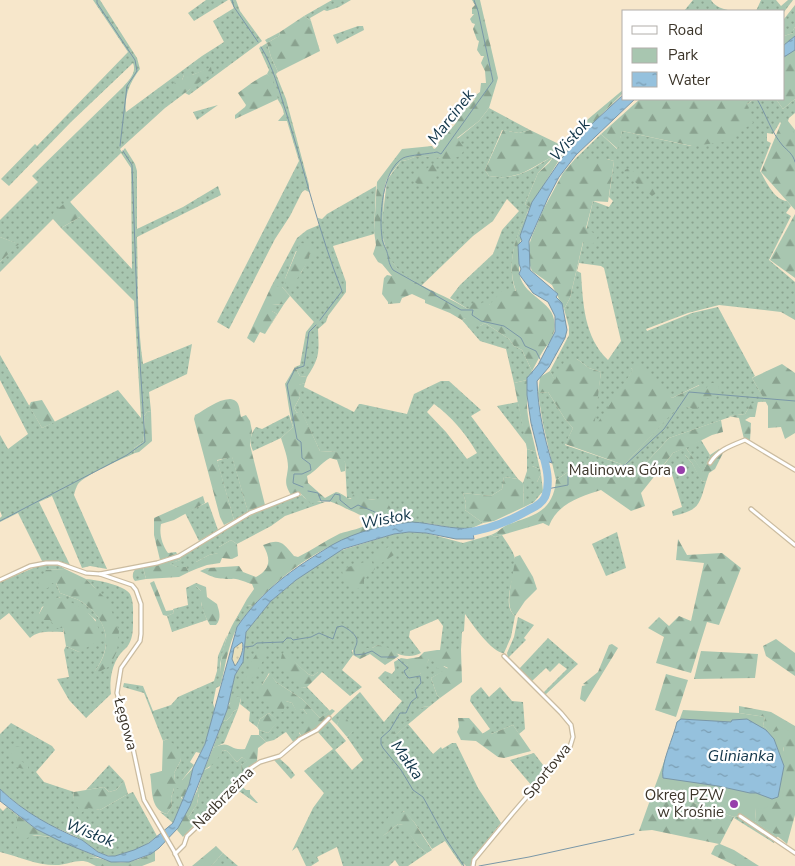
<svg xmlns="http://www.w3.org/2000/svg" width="795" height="866" viewBox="0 0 795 866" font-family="'Nunito Sans',sans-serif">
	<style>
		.grass { fill: url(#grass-dots); fill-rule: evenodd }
		.forest { fill: url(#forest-firs) }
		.sand { fill: url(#sand-dots) }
		.park { fill: #a8c6b0 }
		.water { fill: url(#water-ripples); stroke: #7a97a7; fill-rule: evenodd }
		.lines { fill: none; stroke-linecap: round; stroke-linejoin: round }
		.stream { stroke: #7a97a7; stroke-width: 1 }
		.river { stroke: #95c1dd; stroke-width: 8 }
		.street-casing { stroke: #cbbca0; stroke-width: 5.5 }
		.street { stroke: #fff; stroke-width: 3 }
		.poi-dot { fill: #973fab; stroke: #fff; stroke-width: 2 }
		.labels { text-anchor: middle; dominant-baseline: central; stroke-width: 4.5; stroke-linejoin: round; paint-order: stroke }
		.poi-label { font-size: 15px; fill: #3c352a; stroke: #fff; text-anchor: end }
		.street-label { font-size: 15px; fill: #3c352a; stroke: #fff }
		.water-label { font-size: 16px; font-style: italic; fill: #113549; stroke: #fff }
	</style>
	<defs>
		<pattern id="grass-dots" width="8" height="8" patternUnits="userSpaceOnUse" patternTransform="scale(1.25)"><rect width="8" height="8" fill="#a8c6b0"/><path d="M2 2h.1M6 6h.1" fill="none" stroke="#8aa28f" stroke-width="1.8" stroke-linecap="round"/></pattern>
		<pattern id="forest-firs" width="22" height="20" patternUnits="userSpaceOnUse" patternTransform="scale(1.25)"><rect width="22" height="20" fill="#a8c6b0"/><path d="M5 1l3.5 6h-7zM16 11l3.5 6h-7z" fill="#8aa28f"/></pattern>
		<pattern id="sand-dots" width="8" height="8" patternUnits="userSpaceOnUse" patternTransform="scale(1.25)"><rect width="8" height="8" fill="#e9e0bb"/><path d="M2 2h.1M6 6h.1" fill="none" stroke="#c9c1a1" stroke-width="1.8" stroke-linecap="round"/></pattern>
		<pattern id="water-ripples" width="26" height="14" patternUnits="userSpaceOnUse" patternTransform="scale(1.25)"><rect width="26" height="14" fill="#95c1dd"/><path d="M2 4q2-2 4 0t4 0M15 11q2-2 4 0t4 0" fill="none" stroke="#7b9eb3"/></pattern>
	</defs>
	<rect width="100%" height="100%" fill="#f7e7cb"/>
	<g class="grass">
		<path d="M93 0H100L137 58 140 69C130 82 124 96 126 112L202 56 224 42 213 21 234 8 230 0H236L240 11 262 41 189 95 185 93 165 108 120 149 122 152 125 148 135 164 137 171V229L183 207 218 186 221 195 137 237C138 279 137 322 143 364L192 344 187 374 149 392 151 411 147 412 144 416 145 429 143 442 134 448 135 453C122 459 85 475 78 484 76 487 75 491 74 495L107 569 90 566 82 568 52 496 39 502 71 567 56 561H42L18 513 0 522V518L2 516 0 511V435L8 449 28 434 0 380V355L42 428 118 390 141 418 134 301 61 228 80 217 53 213V219L0 272V262L18 244 0 237V220L38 182 32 176 123 87C129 80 137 73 133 63L71 122 9 186 1 179 35 144 37 146 128 52ZM211 68 189 90 185 93 182 80 184 75H192ZM121 153 131 168 132 269 70 202Z"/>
		<polygon points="206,0 228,0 194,21 188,13"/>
		<polygon points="332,0 351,0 339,7 327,11 324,10 310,18 311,21 304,16"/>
		<path d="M693 0H711C716 8 724 9 732 11H684Z"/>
		<polygon points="761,0 776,0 781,6 788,0 793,0 784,12 756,11"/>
		<polygon points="795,5 795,27 793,30 793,33 784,36 784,19"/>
		<polygon points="358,26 363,26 364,30 337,44 333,35"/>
		<path d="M280 32 279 36 267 43 271 57 278 72 276 74 286 99 309 185V192L305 190 302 192 290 216 275 239 229 329 217 322 299 161 287 121H278L284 114C283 108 281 105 278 100 273 91 275 81 267 74L269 70 259 48 267 43 265 40Z"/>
		<path d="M754 99H776L783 109 795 99V113L789 118 788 121 795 130V140L780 122 773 134 767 133V141L771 143 760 171C766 181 774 200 787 201L791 206 786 213 791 216 769 260 795 282V320L781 312 719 305 688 313 646 329 647 331 692 313 718 307 755 376 752 378 766 402C754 401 751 404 745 414L729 416 730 417 669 438 632 478 600 465 574 468 556 480 543 424 538 393 548 392 565 419 573 428 565 445 624 465 679 405 691 408 703 392 699 385 672 398 631 368 634 369 595 429 593 428 601 372 589 368 577 359 555 381 550 371 569 335V327L564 309 570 298 593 201 609 207 613 201 609 197 614 161 607 159H575L601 134 617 149 622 131 691 146ZM579 263 601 266 604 268 621 341 608 360C584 337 583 303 581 273L577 271Z"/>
		<polygon points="218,105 197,120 193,112"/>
		<path d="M489 108 530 130 519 133 502 130 485 170 489 176C518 181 531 169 555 155L538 173 525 204 530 207C517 234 505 262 516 292L489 305 468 309 450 298 460 285 493 254 502 230 519 211 507 199 493 221 473 236 421 286 401 273 388 257 381 230 387 180 401 161C409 161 414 155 423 156 429 156 434 158 441 157L457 139 479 121Z"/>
		<path d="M376 186 374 234 333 246 346 282V292L328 316 326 322 318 329C319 353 320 357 307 377L300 376 295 367 300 365 306 332 314 322 282 287H271L297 238 307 230 319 225 318 218 322 219 327 214ZM296 251 310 254C308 261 304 266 301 273L285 279Z"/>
		<polygon points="284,304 265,334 277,314 272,311 272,305"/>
		<polygon points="465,318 480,326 485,323 509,339 514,346 522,350 532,371 527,380 514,383 506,349 480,341 462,320"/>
		<path d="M441 381H449L481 410 471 416 518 479 504 477 502 489 491 496 463 493 466 503 465 510 483 523 472 528 460 529 426 523 398 524 390 518 376 499 368 500 347 498 345 462 336 452 320 451 301 411 297 413 294 408 300 397 298 385 305 383 304 387 354 412 359 404H361L407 414 414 394ZM434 404C451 416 467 435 477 453L467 459 446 432 427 412Z"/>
		<polygon points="518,402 527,445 497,406"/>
		<path d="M289 415 293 427 281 438 253 451C249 443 250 434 256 427L262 429Z"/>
		<path d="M701 440 710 455 703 473 686 448 685 455 692 463 702 481 706 482C699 506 699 510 673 516L672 511 682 507 671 471 657 474 673 453Z"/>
		<polygon points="527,449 536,452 540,469 532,466 537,482 541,474 543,491 534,502 524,507 523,483 527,471"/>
		<polygon points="232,456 248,512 234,520 217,461"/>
		<path d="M302 495C306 502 317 502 325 502L285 516 271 526 237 544 231 540 219 547V553L209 555 196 562V569L189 572 186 567H177L169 564 180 560 181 557 238 522 267 507Z"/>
		<polygon points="208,502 218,530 199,541 185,513"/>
		<path d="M409 532 426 533 463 543 491 535 495 537 502 535C506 542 514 551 515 559 517 575 500 604 515 616L511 637 504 653C492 653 472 624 465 614L464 631 462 632 461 650H440L443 626 438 619 410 631 409 637 421 653C406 661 392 651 378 645L372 648 352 650 353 655 342 670 362 687 350 696 322 672H318L313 676 308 674 292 660 302 688 307 687 330 711 320 718 302 699 276 682 269 673 262 685 286 701 292 703 296 710 303 709 307 714V725L299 733 302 737 294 743 286 732 274 740 266 742 259 735V730L268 733 278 721 269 713 260 719 257 727 249 721 250 712 240 704 241 698 228 704 235 675 241 666 246 632 271 601 296 580 336 552 394 534Z"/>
		<polygon points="617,532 626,568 606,576 592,544"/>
		<path d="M50 564 60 566 65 569 46 570 53 583H56L60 593C67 596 76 598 82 602 108 620 114 645 95 671L117 651 95 588 86 579C97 580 124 585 130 594 134 601 133 614 133 622 133 629 133 637 129 644 127 648 123 650 121 653 112 664 109 680 111 694L86 718 69 700 57 679 69 677 64 650 66 646 79 652 96 620 89 614 60 597 42 607 39 614 41 620H50L63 628V632C52 632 38 630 30 638L9 613 0 620V582L38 566Z"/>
		<path d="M143 567 146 579 135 581C131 577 133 572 136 568Z"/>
		<polygon points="196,583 196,586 201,591 201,604 207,620 172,632 167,616 174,613 173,609 188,605 186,588"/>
		<polygon points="247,599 247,605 253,606 241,621 237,617"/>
		<polygon points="518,617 534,625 524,638 526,640 508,658 507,653 514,637"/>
		<polygon points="227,635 220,664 222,680 220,686 216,688 213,703 215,710 205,744 200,753 196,752 190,762 194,765 182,780 175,780 174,773 181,760 167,739 163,741 144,693 123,687 124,683 143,686 153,711 171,705 178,697 214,681 217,671 218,656"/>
		<polygon points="548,638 578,664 545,695 543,693 567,669 559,663 550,672 546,668 532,681 519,669"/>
		<polygon points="401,658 407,659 407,664 416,670 419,670 421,674 429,659 432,659 448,669 431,678 437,695 440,698 430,706 423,707 393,737 408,724 433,754 441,747 442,749 452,743 456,743 478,788 501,823 476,854 472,866 466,866 464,864 462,866 445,841 432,849 414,822 404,811 383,836 398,824 404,825 418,846 427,853 408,866 399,866 395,860 389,866 343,866 337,847 317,857 319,861 311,866 306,866 297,847 292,851 313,808 324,793 304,771 333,749 317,731 328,721 330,722 346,741 335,750 352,770 363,760 347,737 353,731 340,718 337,725 331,719 360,692 384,722 402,701 378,678 385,671 392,674 395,670 394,662"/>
		<polygon points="481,687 489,697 500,687 512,701 523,702 525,729 519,734 513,725 491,734 482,734 490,729 470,701 471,696"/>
		<polygon points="238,709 224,743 213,748 223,720 226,721 230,717 234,711"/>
		<path d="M11 723 52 746 55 750 36 772 44 782 74 792 73 799 88 807 100 810 128 794 133 792 157 836C146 846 127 857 112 856 100 856 91 846 82 840 71 833 58 829 46 823 29 814 14 802 0 789V734Z"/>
		<polygon points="223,750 227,751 237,762 242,757 248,761 241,765 242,774 227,788 199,822 194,825 188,818 197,804 199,794 197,791 204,770 209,768"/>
		<polygon points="534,753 546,769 532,786 510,760"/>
		<polygon points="279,758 289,767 295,775 291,779 274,760"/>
		<polygon points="109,765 124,781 116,790 109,792 104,787 86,790"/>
		<polygon points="238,783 246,790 250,790 250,794 258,803 256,803 236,789 234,787"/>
		<polygon points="181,787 181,798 183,799 173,823 160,812 167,814 172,806 171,798 174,788"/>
		<path d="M7 807 17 815V834L53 837 97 857 90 858V863C80 858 69 864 59 865 37 866 21 857 0 852V808L3 811Z"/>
		<polygon points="736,816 775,840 774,843 734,818"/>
		<polygon points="223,853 238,866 211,866"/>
	</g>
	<g class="forest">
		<path d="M472 0H480L498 78 489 108 479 121 457 138 465 149 460 156 445 161 441 157C433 159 428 156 421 156 413 156 409 161 401 161 397 166 391 173 387 179 383 188 384 203 383 213 376 279 423 282 468 309L474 302 479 306 483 302 489 305 502 291H516C506 264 515 238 527 213 530 223 522 233 520 243 519 251 519 262 519 270 520 301 566 299 552 338 550 343 546 346 543 351 539 357 536 364 532 371L522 350 514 346 509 339 485 323 480 326H470L465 318 462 320 450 313 425 303V300L412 294 402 298 400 303 388 304V302L382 294 384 278 387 275 392 276 382 264 378 262 373 254 376 245 374 231 377 182 402 149 432 146 434 149 436 148C441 134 459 127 460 112L468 107 475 99 473 97 480 92 481 83H486L485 71 481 63 484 56H481L477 50 479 41 477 40 473 29 475 24 472 23 470 19 474 14H472V8L475 5Z"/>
		<polygon points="304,16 311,21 320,51 278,72 271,57 267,43 279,36 280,32"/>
		<polygon points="795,27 795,99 783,109 776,99 784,99 784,36 793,33 793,30"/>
		<polygon points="211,67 212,73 185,93 174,94 175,77 182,80 184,75 192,75"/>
		<path d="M267 74 272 78 278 99 235 119V115L245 107 246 105 238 93C248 86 256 79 267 74Z"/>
		<polygon points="624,89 624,92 601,115 594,125 587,129 585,122 587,120"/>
		<polygon points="640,99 754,99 747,104 753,123 724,142 692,146 622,131 618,149 601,134"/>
		<polygon points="783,118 795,134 795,210 761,172"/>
		<path d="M503 130 519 133 530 130 563 146 573 135 579 136 561 157 530 207 525 204 538 173 549 163 554 156C529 168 519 181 489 176L485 170Z"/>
		<polygon points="575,159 607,159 614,161 608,202 593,201 586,228 598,236 593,244 583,242 570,298 564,309 552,285 532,271 526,255 532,236 543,210 563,173"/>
		<path d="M433 164 439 172C434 180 428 183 419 185L413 181 412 178 419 170 424 171Z"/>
		<polygon points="629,168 658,192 652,196 624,173 625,170"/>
		<polygon points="66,202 70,202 80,217 61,228 53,219 53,213"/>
		<polygon points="795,214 795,278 770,260"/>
		<polygon points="0,237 19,244 0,262"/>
		<polygon points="300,243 312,244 316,247 316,254 310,254 308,261 291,289 285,283 285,279"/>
		<polygon points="274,286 282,287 290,296 284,304 272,305 272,311 277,314 265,334 260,332 254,343 247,338 271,287"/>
		<polygon points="577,359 589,368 601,372 594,428 633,370 631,367 638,362 672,398 700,385 704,391 710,383 714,383 719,387 717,397 703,399 696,411 691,408 679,406 624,465 565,444 573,428 565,419 548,392 538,393 540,377 550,371 555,380 565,360"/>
		<polygon points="782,364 795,373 795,433 785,439 781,427 768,428 768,406 752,378"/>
		<path d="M295 367 300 376 307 377 305 383 299 385 300 397 294 408 297 413 301 410 320 451 336 452 342 455 345 462V471L341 472 337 460 330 458C321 463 316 471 307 476L308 483 325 498 336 492C343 493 345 498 351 499L353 495 360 491 368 500 376 499 386 500 391 509 390 518 398 524C340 534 292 563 253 606L247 605V599L254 589 252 584C246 583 238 578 232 579 217 579 214 578 200 571L207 568 239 566 243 572 256 577C271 569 271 559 263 545 280 538 283 542 294 556L298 557C312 550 325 541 339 534 350 530 362 529 372 522 366 516 361 516 354 512 338 506 330 496 311 504L299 492 291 495C283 482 287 480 288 467 288 457 284 448 281 438L293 427C289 413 288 399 285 384Z"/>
		<path d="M527 380C530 388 527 396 527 404 527 420 533 436 536 452L527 449 514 383Z"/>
		<path d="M230 399C240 400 239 408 241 417L246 415 250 421 252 431 250 445 265 505 248 512 232 457 217 460 234 520 224 525 220 517 194 419 195 415C207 409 216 400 230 399Z"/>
		<polygon points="42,400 55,422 42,428 29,406 31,402"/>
		<polygon points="758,401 755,417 750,417 745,420 751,423 750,441 744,439 739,418 728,416 745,414 751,404"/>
		<polygon points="151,411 152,441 139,452 135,453 134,448 143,442 145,429 144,416 147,412"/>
		<path d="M721 420 723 432 712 435 686 448 703 472 710 455 719 449 723 453 715 469 709 473 706 482 702 481 699 477 692 463 685 455V448L673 453 641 493 645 506 631 511 601 490C581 496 557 504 549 526L543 523 495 537 491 535C497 533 501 528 507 525 533 515 553 513 556 480L574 468 600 465 632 478 669 438Z"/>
		<polygon points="532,466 540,469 541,474 537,482 528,478 527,471"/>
		<polygon points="504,477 518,479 523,483 524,507 494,521 483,523 465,510 466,503 463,493 491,496 502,489"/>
		<path d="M203 496 205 503 174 520 161 524C159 534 162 545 168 553L176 552 177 554 160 560 154 535V518Z"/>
		<polygon points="678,539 687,555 722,553 741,568 719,625 707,622 691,673 656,663 664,637 648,628 659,617 669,626 679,616 691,621 704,563 676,560"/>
		<polygon points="231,540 237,544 238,556 232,559 222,558 220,563 207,565 196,569 196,562 209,555 218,553 219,547"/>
		<polygon points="390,546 397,549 394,555 380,564 373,556"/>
		<path d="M520 555 533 577 537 589 525 601 515 616C502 606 515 573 515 557Z"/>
		<polygon points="181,557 180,560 170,564 177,567 186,567 189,572 179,577 146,579 143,567"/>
		<polygon points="371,560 375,569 364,579 364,584 356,590 343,579 342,569"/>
		<path d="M65 569 86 579 108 601 119 631 117 651 110 666 99 672 95 671C114 646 108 620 82 602 76 598 67 596 60 593L56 583H52L48 588H39L38 582 46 570Z"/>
		<polygon points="154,581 166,611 173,610 174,613 167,616 163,615 150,583"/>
		<path d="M196 583 206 587 207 597 217 604C219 611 222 618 216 625H210C204 615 199 602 201 591L196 586Z"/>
		<path d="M61 597C81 608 100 614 100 640L79 652 66 646 63 628H56L50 620H41L38 624 30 619 32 615 39 614 47 600Z"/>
		<path d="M237 617 241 621C230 637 226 661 222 680 217 661 227 632 237 617Z"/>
		<polygon points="776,639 795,653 795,676 766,656 763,646"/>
		<polygon points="612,644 618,648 585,702 580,699 582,686 586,685 583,684 598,672 609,645"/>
		<polygon points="360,645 364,648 372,648 378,645 393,649 399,656 385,665 370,654 360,659 353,655 353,647"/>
		<polygon points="262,649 267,655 246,687 241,688 250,669 249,665 259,650"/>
		<polygon points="437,650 461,650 462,682 440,698 437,695 431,678 448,668 444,666 437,669 433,660 429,659 426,666 427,671 424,674 421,674 418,670 416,670 415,674 411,674 409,672 409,667 407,664 407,659 419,657 424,652"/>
		<polygon points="701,651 758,654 755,678 694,679"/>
		<polygon points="284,652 308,674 313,676 318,672 322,672 307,687 302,688 280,663 282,654"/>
		<polygon points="270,673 276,682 302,699 320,718 332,709 335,711 316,730 302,737 298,730 306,725 304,717 307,714 303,709 296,711 292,703 286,701 283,712 275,713 252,689 257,685 262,685"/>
		<polygon points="666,674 688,680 676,717 655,710"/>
		<path d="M239 696 241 698 238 709 234 711 230 717 226 721 223 720C227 710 228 700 239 696Z"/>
		<polygon points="430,706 393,737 391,734 423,707"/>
		<path d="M739 706 771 712 795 726V815L787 844C777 835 766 829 755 821L756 808 784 751C783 739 771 732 763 726L765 717 739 713Z"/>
		<polygon points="269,713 279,721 268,733 259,730 257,727 260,719"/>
		<polygon points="345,716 354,731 347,737 337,725 340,717"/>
		<polygon points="458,718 469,718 483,734 491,734 513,725 531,751 504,758 498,757 476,741 461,740 457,732 459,727"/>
		<path d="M251 735H259L266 742 258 748 257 761 242 774 241 765 247 761 242 757 237 762 227 751 223 750 215 763 204 770 213 748C232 739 227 751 245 749Z"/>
		<path d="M167 739 176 746 181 760 174 773 175 780H182L193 768 189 785 183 799 180 795 181 788H174L171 798 172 806 167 814C149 809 153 789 150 774L162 771 163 741Z"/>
		<polygon points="16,746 21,747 19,760 28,765 28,770 15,767 10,749"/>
		<polygon points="124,781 128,794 100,810 88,808 81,813 73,799 74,792 104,787 109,792 116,790"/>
		<polygon points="654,789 734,817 720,844 734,850 759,866 736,866 711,854 715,846 719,844 652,830 639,831"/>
		<polygon points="197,791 199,793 197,804 188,818 194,825 183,837 177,830"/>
		<polygon points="405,811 414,822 432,850 427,853 418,846 403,825 398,824 383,836 377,833 390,815 396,816"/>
		<polygon points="17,815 36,829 53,837 34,835 25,839 17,834"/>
		<polygon points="216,846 223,853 211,866 192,866"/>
		<path d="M155 851V861L142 866H96L90 863V858C98 856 102 860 110 861 125 865 142 860 155 851Z"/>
	</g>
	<polygon class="sand" points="242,642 244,645 240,658 235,666 232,659 234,648"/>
	<polygon class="park" points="683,710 739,713 765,717 763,726 773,732 786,728 790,733 783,747 787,766 782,798 763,809 756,808 755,821 778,836 775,840 738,816 734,817 654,789"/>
	<g class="water">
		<polygon points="795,36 795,50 784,57 784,45"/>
		<path d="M624 94V99H635L576 155 559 177 548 198 529 241 530 270 558 294 556 297 562 303 567 330 565 338 549 367 537 381C538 410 544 436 552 463L540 459 531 423 527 395V378L538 365 555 332V316L548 302 533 293 519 274 521 269 519 264 518 245 522 241 520 236 532 202 562 158 581 134Z"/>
		<path d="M412 522C432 523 452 530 472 528L474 539H456L426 533 409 532 394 534 343 549 296 580 271 601 246 632 243 662 235 675 227 710 190 806 178 828 159 848 151 854 129 862H111L62 842 36 829 0 801V789C25 813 50 826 82 840L98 852 108 856H115L134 850 149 843 173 823 189 785 193 768 205 744 237 627C264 588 293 569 332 545 357 531 384 525 412 522ZM242 642C245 648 240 660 235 666L232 659 234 648Z"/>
		<path d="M681 719 731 722 732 720 747 719 766 730 774 739 784 766 778 797 772 799 756 793H750L718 786 663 778C660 765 674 736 677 722Z"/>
	</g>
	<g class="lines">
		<g class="stream">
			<polyline points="97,0 97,3 135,60 137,71 127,86 120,146"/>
			<polyline points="232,0 234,7 258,42"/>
			<path d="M474 0 478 11 493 81 441 154 437 152C429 154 409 155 403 158 382 170 379 217 382 237 382 244 387 249 388 256 389 261 389 264 393 270L434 293 435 295 461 310H473L472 315 481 321 504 326 521 338 525 346 536 351 540 359"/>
			<path d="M261 47C273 66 279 91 286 112 305 172 319 233 342 291L320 320"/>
			<path d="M757 99C766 114 771 132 783 146 788 151 793 154 795 162"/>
			<polyline points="303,487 293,483 294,474 302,474 311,470 310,464 302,458 301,442 297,439 287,385 295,369 304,366 309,332 316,325"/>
			<polyline points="547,489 568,485 568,476 575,473 625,465 664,429 689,392 795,401"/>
			<path d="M308 491 318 493 321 501H330L335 494 340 495V500L351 509 358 505C369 510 387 515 394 526"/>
			<polyline points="0,521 127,455 145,442 138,330 132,165 123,151"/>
			<path d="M245 647 253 646 257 643 283 642 287 638H291L293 640 311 637 319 633 333 639 337 627 342 626C347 628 358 635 357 642 356 648 353 648 355 655L364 654 372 651 381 657H396"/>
			<polyline points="398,659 408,668 404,671 406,675 409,678 420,676 421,683 415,690 417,697 411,702 406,713 400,713 390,730 381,738 381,744 383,748 401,770 413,790 423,797 446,839 464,866"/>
			<polyline points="479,866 529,857 634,834"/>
		</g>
		<path class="river" d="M464 533C487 530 506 523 527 511 534 507 541 505 545 497 551 482 546 465 542 451"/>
		<defs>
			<g id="street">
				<path d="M710 463C718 450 730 446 745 440L795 470"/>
				<polyline points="751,509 795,545"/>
				<polyline points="100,574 132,585 136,590 141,604 141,634 140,641 121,668 117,693 131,739 144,800 174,851 181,866"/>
				<polyline points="0,580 30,566 46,563 58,563 86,573 100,574 157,563 179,556 250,513 298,494"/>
				<polyline points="740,816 795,853"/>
				<polyline points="175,854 184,845 187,836 208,816 221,798 251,768 260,762 280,756 300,739 317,730 329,718"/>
				<polyline points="473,866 474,860 512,814 570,747 573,737 571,725 561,713 504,656"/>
			</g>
		</defs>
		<use href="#street" class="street-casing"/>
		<use href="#street" class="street"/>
	</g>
	<g class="poi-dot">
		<circle cx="681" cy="470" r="5"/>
		<circle cx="734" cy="804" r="5"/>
	</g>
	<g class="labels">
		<g class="poi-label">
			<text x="671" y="470">Malinowa Góra</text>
			<text x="724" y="795">Okręg PZW<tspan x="724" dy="17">w Krośnie</tspan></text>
		</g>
		<g class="street-label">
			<text transform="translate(126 724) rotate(75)">Łęgowa</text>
			<text transform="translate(547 771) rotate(-51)">Sportowa</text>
			<text transform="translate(223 798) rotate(-46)">Nadbrzeżna</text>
		</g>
		<g class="water-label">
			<text transform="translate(451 117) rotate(-52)">Marcinek</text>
			<text transform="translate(570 140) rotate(-48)">Wisłok</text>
			<text transform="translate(386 519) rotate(-11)">Wisłok</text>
			<text x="741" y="756">Glinianka</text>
			<text transform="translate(407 760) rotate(55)">Małka</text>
			<text transform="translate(90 833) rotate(22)">Wisłok</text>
		</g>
	</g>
	<rect x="622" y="10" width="162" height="90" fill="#ffffff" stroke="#b1aeaa"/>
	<rect x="632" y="26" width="25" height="8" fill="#ffffff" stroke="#b1aeaa"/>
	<text x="668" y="35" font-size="15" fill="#3c352a">Road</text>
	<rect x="632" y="48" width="25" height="15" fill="#a8c6b0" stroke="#b1aeaa"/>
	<text x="668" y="60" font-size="15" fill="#3c352a">Park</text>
	<rect x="632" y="72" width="25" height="15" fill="url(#water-ripples)" stroke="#b1aeaa"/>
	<text x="668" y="85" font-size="15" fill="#3c352a">Water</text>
</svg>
